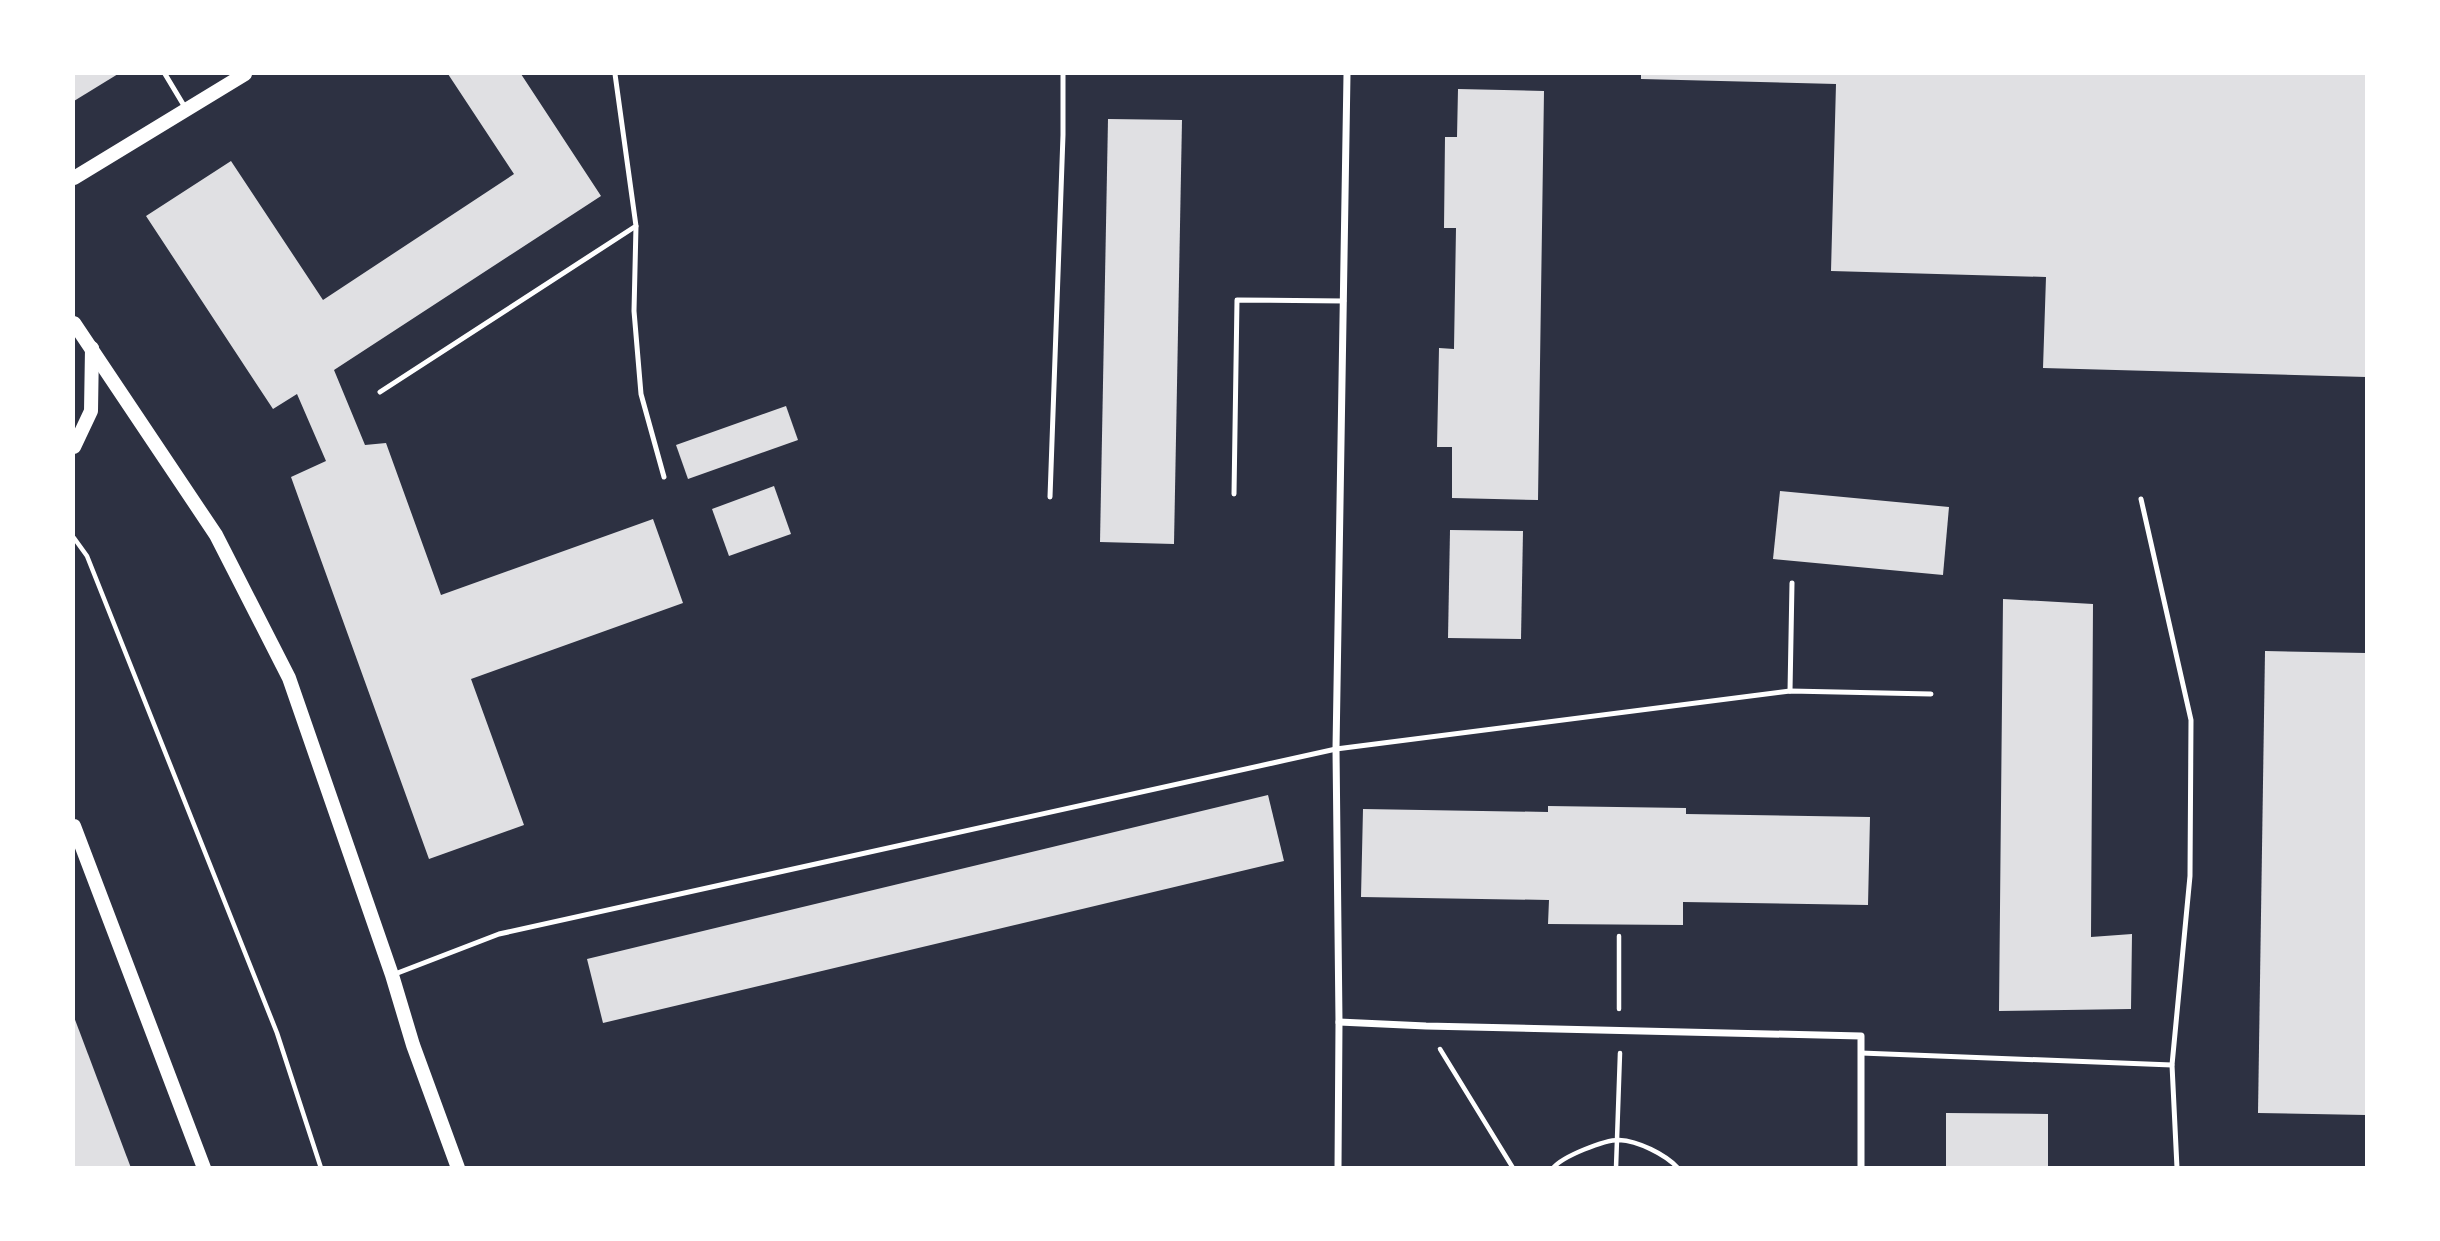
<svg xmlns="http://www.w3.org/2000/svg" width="2440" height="1241" viewBox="0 0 2440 1241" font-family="Helvetica,sans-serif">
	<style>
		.building { fill: #e0e0e3 }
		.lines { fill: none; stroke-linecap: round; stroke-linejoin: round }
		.path { stroke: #fff; stroke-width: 4.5 }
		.service { stroke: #fff; stroke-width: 5 }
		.minor { stroke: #fff; stroke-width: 7 }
		.secondary { stroke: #fff; stroke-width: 14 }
	</style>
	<rect width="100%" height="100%" fill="#2d3142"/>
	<g class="building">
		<polygon points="74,74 118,74 74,101"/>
		<polygon points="448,74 521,74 601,196 334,370 365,445 386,443 441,595 653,519 683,603 471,679 524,825 429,859 291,477 326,461 297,394 273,409 146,216 231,161 323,300 514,174"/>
		<polygon points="1641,74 2366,74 2366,377 2043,368 2046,277 1831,271 1836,84 1641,79"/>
		<polygon points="1458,89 1544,91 1538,500 1452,498 1452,447 1437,447 1439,348 1454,349 1456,228 1444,228 1445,137 1457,137"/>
		<polygon points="1108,119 1182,120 1174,544 1100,542"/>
		<polygon points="786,406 798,440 688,479 676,445"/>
		<polygon points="774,486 791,534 729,556 712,509"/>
		<polygon points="1780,491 1949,507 1943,575 1773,559"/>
		<polygon points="1450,530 1523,531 1521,639 1448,638"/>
		<polygon points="2003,599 2093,604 2091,937 2132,934 2131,1009 1999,1011"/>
		<polygon points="2265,651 2366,653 2366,1115 2258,1113"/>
		<polygon points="1268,795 1284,861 603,1023 587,959"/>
		<polygon points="1548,806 1686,808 1686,814 1870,817 1868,905 1683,902 1683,925 1548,924 1549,900 1361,897 1363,809 1548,812"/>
		<polygon points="74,1017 131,1168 74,1168"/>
		<polygon points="1946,1113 2048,1114 2048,1168 1946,1168"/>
	</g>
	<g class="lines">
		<g class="path">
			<polyline points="74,538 87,556 277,1033 321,1168"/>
			<polyline points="1619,936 1619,1009"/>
			<polyline points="1440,1049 1513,1168"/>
			<path d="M1553 1168C1563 1156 1604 1140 1619 1140 1638 1141 1665 1154 1678 1168"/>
			<polyline points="1616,1168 1620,1053"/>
		</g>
		<g class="service">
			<polyline points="165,74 186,109"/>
			<polyline points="636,226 634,311 641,394 664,477"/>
			<polyline points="380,392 636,226 615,74"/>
			<polyline points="1234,494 1237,300 1344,301"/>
			<polyline points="1050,497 1063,135 1063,74"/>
			<polyline points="2141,499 2191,720 2190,876 2172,1065 2177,1168"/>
			<polyline points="1790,691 1792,583"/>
			<polyline points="395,974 499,934 1336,749 1790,691 1931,694"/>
			<polyline points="1861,1053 2172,1065"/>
		</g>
		<g class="minor">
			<polyline points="1339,1022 1426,1026 1861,1036 1861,1168"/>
			<polyline points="1338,1168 1339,1022 1336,749 1347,74"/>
		</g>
		<g class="secondary">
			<polyline points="74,178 245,74"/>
			<polyline points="74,323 216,535 289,678 392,975 413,1045 458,1168"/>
			<polyline points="74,447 91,411 92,348"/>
			<polyline points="74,826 204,1168"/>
		</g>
	</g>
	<rect width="2440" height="1241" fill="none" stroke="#ffffff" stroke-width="150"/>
</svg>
